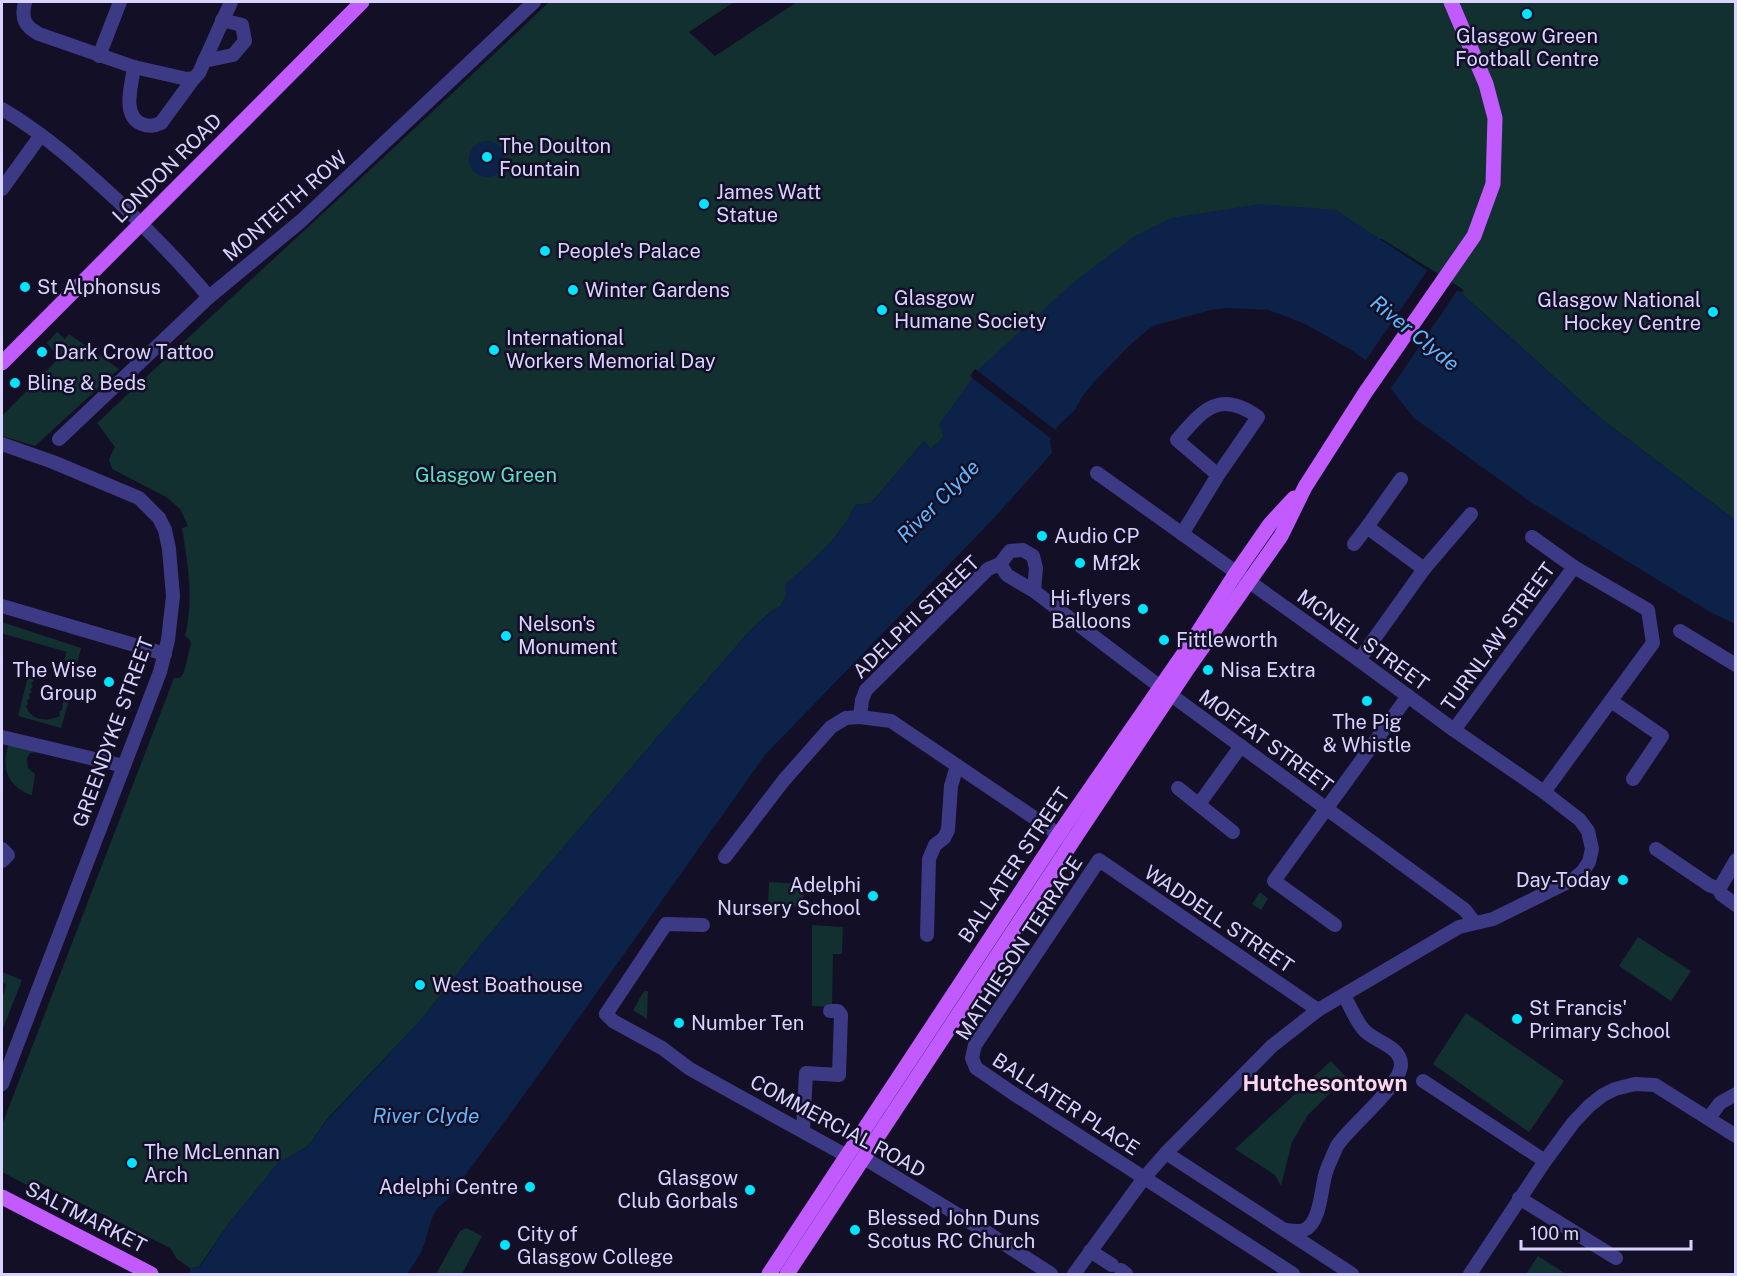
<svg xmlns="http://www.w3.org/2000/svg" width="1737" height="1276" viewBox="0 0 1737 1276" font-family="'Public Sans',sans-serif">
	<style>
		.green { fill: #12302f }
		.water { fill: #0c2248 }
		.pier { fill: #130f26 }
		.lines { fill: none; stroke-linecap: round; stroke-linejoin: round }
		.minor { stroke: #3d3a85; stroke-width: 14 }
		.primary { stroke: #c25bff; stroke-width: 15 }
		.poi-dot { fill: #00e5ff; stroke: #130f26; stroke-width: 2 }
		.labels { text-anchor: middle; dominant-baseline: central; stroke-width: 5; stroke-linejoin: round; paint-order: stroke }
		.poi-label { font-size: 20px; fill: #d9d4ff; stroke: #130f26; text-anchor: start }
		.street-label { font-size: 20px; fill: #d9d4ff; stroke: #130f26 }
		.park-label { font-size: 20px; fill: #5fe0c0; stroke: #130f26 }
		.water-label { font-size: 21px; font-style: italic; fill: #62b6ff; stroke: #130f26 }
		.quarter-label { font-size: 22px; font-weight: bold; fill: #ffd6f0; stroke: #130f26 }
	</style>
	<rect width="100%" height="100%" fill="#130f26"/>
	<g class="green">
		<path d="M549 2H734L689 32 715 56 797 2H1735V520L1600 418 1460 292 1464 291 1461 288 1382 239H1374L1336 210 938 426 941 427 944 437 931 449 924 441 871 503 855 505C842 537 810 562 786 585V595L781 606 770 612 748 633 661 733 481 944 420 1021 329 1117 307 1147 278 1163 229 1223 199 1267 190 1268 177 1259 170 1248 38 1182 27 1185 2 1172V1125L174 678H180L184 672 191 643 189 639 185 636C194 601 188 564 182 528L188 526 180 509 166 497 112 469 109 459 115 447 97 423C247 282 400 144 549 2Z"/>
		<polygon points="57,332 65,339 69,334 119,369 35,446 2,436 2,416 59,358 47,343"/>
		<polygon points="2,622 81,648 77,664 64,660 67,652 4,634 2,632"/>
		<path d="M31 665 38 670 31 674 34 681 31 683 33 687 30 689 32 692 29 694 30 698 27 700 28 704 26 706C31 721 47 722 60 716L59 712 62 710 63 701 66 699 65 696 68 694 65 689 72 690 61 728 18 716Z"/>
		<path d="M9 744 42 752 30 753 27 758 28 768 35 774 32 795C8 788 0 767 9 744Z"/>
		<polygon points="769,882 804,884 803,907 768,905"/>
		<polygon points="1260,892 1268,899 1261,910 1252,904"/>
		<polygon points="812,925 843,927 842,954 833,954 832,1007 812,1006"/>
		<polygon points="1638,937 1691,971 1671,1001 1619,966"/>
		<polygon points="2,972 22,980 2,1031 2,1000 6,984 2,983"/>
		<polygon points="644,991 648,991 647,1019 633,1010"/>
		<polygon points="1466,1013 1564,1081 1529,1132 1433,1064"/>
		<polygon points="1331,1061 1346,1077 1308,1115 1292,1142 1281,1186 1275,1175 1235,1149"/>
		<polygon points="466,1228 482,1236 462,1274 436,1274 460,1231"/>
		<polygon points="1538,1256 1566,1274 1526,1274"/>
	</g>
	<g class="water">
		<circle cx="487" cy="159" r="18"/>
		<path d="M1261 204 1336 210 1460 292 1600 418 1735 520V624L1710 612 1529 501 1414 418 1372 365 1350 349 1303 323 1269 310 1227 308 1211 310 1156 325 1150 328 1129 346 1095 381 1082 397 1075 410 1057 427 1050 441 1052 453 995 517 765 755 537 1077 448 1199C429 1213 431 1225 424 1245 421 1255 413 1265 407 1274L190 1273V1268L200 1267 229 1223 278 1163 307 1147 329 1118 420 1021 481 944 661 733 748 633 770 612 781 606 786 595 785 585C810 562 842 537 855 505L871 503 924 441 931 449 944 437 941 427 938 426 979 369 1075 281 1135 236 1171 218Z"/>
	</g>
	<g class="pier">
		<polygon points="1429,268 1459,288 1389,391 1364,363"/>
		<polygon points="975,369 1058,432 1053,440 970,376"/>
	</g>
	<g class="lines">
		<g class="minor">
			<path d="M25 2C21 18 24 26 39 34L134 67 187 79 194 78 199 73 231 2"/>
			<polyline points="99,56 120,2"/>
			<polyline points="204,61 233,55 245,41 242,25 222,20"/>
			<path d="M134 67C132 84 121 116 142 124 149 127 154 126 161 123L194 78"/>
			<path d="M2 109C45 134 81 167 117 200 150 232 180 262 209 297"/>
			<polyline points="2,189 41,135"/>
			<polyline points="59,439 209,297 301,221 534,2"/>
			<polyline points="2,444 53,462 139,498 159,518 165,530 169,549 173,596 168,640 160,672 2,1084"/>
			<polyline points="1401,479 1367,527 1424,569"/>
			<path d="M1182 534 1218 475 1177 440C1203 410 1219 389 1258 417L1218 475"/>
			<polyline points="1532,537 1574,567 1648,610 1653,643 1544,792"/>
			<polyline points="1354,544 1367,527"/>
			<polyline points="1034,591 1036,568 1033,556 1023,550 1010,551 1000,564 1007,575 1034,591 1171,695 1465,910 1474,922"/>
			<polyline points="2,606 165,654"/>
			<polyline points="1680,631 1736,665"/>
			<polyline points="1359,660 1424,569 1471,514"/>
			<polyline points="1611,701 1662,736 1633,779"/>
			<polyline points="860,717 891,721 1067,840"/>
			<polyline points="1454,730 1574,567"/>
			<polyline points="2,737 124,766"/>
			<polyline points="1178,788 1233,832"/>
			<polyline points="1199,804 1241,746"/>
			<polyline points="2,849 8,855 2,861"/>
			<polyline points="1656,849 1709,885 1719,889 1721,894 1736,905"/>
			<polyline points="725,857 784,780 831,727 846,718 860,717 862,700 866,690 988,569 1000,564"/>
			<polyline points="1719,889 1736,860"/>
			<polyline points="703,925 666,924 606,1014 613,1021 662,1048 690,1069 847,1156 864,1158 983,1230 1051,1274"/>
			<polyline points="1335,925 1274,881 1408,696"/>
			<polyline points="927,935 929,859 935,845 944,838 948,830 951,786 957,766"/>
			<polyline points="1423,1081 1545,1161"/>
			<polyline points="1709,1118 1720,1103 1736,1094"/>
			<polyline points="803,1130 806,1073 839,1075 841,1015 838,1011 830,1011"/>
			<polyline points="1166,1153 1352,1274"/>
			<polyline points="1519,1198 1616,1258"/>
			<path d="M1286 1230C1292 1231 1299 1232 1304 1230 1321 1223 1321 1187 1326 1172 1329 1163 1333 1155 1337 1146 1349 1127 1402 1085 1401 1064 1400 1046 1376 1042 1365 1031 1356 1022 1351 1007 1344 996"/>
			<polyline points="1090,1251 1112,1265"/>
			<polyline points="1121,1270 1126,1274"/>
			<polyline points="1074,1274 1144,1178 1166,1153 1272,1046 1318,1010 1459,927 1493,919 1574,879 1583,871 1589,862 1592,849 1588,831 1580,820 1544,792 1454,730 1359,660 1097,473"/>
			<polyline points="1293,1274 1014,1094 976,1068 972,1058 975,1045 1099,860 1318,1010"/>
			<polyline points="1470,1274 1545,1161 1573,1123 1589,1106 1603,1095 1615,1089 1635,1084 1655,1085 1736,1136"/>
		</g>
		<g class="primary">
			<polyline points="2,363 362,2"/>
			<polyline points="2,1197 151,1274"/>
			<polyline points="769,1274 1059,834 1191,643 1236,573 1270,524 1294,498"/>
			<polyline points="787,1274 1076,836 1186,671 1281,536 1305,487 1365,393 1474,236 1493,184 1495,118 1486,84 1451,2"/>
		</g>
	</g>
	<g class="poi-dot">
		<circle cx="1527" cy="14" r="6"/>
		<circle cx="487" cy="157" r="6"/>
		<circle cx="704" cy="204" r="6"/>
		<circle cx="545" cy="251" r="6"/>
		<circle cx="25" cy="287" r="6"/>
		<circle cx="573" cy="290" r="6"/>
		<circle cx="882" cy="310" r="6"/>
		<circle cx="1713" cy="312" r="6"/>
		<circle cx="494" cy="350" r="6"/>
		<circle cx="42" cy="352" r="6"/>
		<circle cx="15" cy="383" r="6"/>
		<circle cx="1042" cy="536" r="6"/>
		<circle cx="1080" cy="563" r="6"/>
		<circle cx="1143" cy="609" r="6"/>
		<circle cx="506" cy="636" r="6"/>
		<circle cx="1164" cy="640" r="6"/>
		<circle cx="1208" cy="670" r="6"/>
		<circle cx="109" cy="682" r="6"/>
		<circle cx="1367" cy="701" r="6"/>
		<circle cx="1623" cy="880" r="6"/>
		<circle cx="873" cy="896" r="6"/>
		<circle cx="420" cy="985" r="6"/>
		<circle cx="1517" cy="1019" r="6"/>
		<circle cx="679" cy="1023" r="6"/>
		<circle cx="132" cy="1163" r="6"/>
		<circle cx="530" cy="1187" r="6"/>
		<circle cx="750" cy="1190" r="6"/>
		<circle cx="855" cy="1230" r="6"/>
		<circle cx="505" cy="1245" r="6"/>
	</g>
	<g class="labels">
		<g class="poi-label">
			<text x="1527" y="36" text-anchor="middle">Glasgow Green<tspan x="1527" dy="23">Football Centre</tspan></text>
			<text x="499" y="146">The Doulton<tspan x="499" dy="23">Fountain</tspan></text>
			<text x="716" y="192">James Watt<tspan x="716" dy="23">Statue</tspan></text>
			<text x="557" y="251">People's Palace</text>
			<text x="37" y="287">St Alphonsus</text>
			<text x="585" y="290">Winter Gardens</text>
			<text x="894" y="298">Glasgow<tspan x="894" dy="23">Humane Society</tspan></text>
			<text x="1701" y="300" text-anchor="end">Glasgow National<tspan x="1701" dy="23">Hockey Centre</tspan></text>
			<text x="506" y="338">International<tspan x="506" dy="23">Workers Memorial Day</tspan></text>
			<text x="54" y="352">Dark Crow Tattoo</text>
			<text x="27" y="383">Bling &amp; Beds</text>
			<text x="1054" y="536">Audio CP</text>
			<text x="1092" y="563">Mf2k</text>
			<text x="1131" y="598" text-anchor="end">Hi-flyers<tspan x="1131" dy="23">Balloons</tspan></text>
			<text x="518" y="624">Nelson's<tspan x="518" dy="23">Monument</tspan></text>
			<text x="1176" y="640">Fittleworth</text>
			<text x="97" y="670" text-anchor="end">The Wise<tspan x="97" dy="23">Group</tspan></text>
			<text x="1220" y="670">Nisa Extra</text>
			<text x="1367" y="722" text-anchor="middle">The Pig<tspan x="1367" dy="23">&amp; Whistle</tspan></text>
			<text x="1611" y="880" text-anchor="end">Day-Today</text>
			<text x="861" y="885" text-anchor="end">Adelphi<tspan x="861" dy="23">Nursery School</tspan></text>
			<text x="432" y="985">West Boathouse</text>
			<text x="1529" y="1008">St Francis'<tspan x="1529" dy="23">Primary School</tspan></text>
			<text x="691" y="1023">Number Ten</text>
			<text x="144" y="1152">The McLennan<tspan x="144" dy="23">Arch</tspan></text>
			<text x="738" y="1178" text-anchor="end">Glasgow<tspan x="738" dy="23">Club Gorbals</tspan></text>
			<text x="518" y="1187" text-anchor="end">Adelphi Centre</text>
			<text x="867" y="1218">Blessed John Duns<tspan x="867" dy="23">Scotus RC Church</tspan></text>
			<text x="517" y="1234">City of<tspan x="517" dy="23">Glasgow College</tspan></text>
		</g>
		<g class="street-label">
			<text transform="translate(167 168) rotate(-45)">LONDON ROAD</text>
			<text transform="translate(285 206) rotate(-41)">MONTEITH ROW</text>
			<text transform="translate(916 617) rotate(-44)">ADELPHI STREET</text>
			<text transform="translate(1498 637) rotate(-54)">TURNLAW STREET</text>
			<text transform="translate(1363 640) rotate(36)">MCNEIL STREET</text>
			<text transform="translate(113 732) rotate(-70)">GREENDYKE STREET</text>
			<text transform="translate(1266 741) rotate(36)">MOFFAT STREET</text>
			<text transform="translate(1014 865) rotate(-56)">BALLATER STREET</text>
			<text transform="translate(1219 919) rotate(34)">WADDELL STREET</text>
			<text transform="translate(1019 948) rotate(-57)">MATHIESON TERRACE</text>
			<text transform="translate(1066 1104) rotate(33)">BALLATER PLACE</text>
			<text transform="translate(838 1126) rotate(28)">COMMERCIAL ROAD</text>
			<text transform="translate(86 1217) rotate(27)">SALTMARKET</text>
		</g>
		<g class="park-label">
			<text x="486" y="475">Glasgow Green</text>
		</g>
		<g class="water-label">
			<text transform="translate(1415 333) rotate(39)">River Clyde</text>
			<text transform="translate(938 501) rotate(-45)">River Clyde</text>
			<text x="426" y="1115">River Clyde</text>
		</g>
		<g class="quarter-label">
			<text x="1325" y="1083">Hutchesontown</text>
		</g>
	</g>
	<rect width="1737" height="1276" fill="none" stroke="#d9d4ff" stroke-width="6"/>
	<path d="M1521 1240v9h170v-9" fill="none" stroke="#d9d4ff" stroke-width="3"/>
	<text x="1530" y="1240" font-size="18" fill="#d9d4ff" stroke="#130f26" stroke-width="4.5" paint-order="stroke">100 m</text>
</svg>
